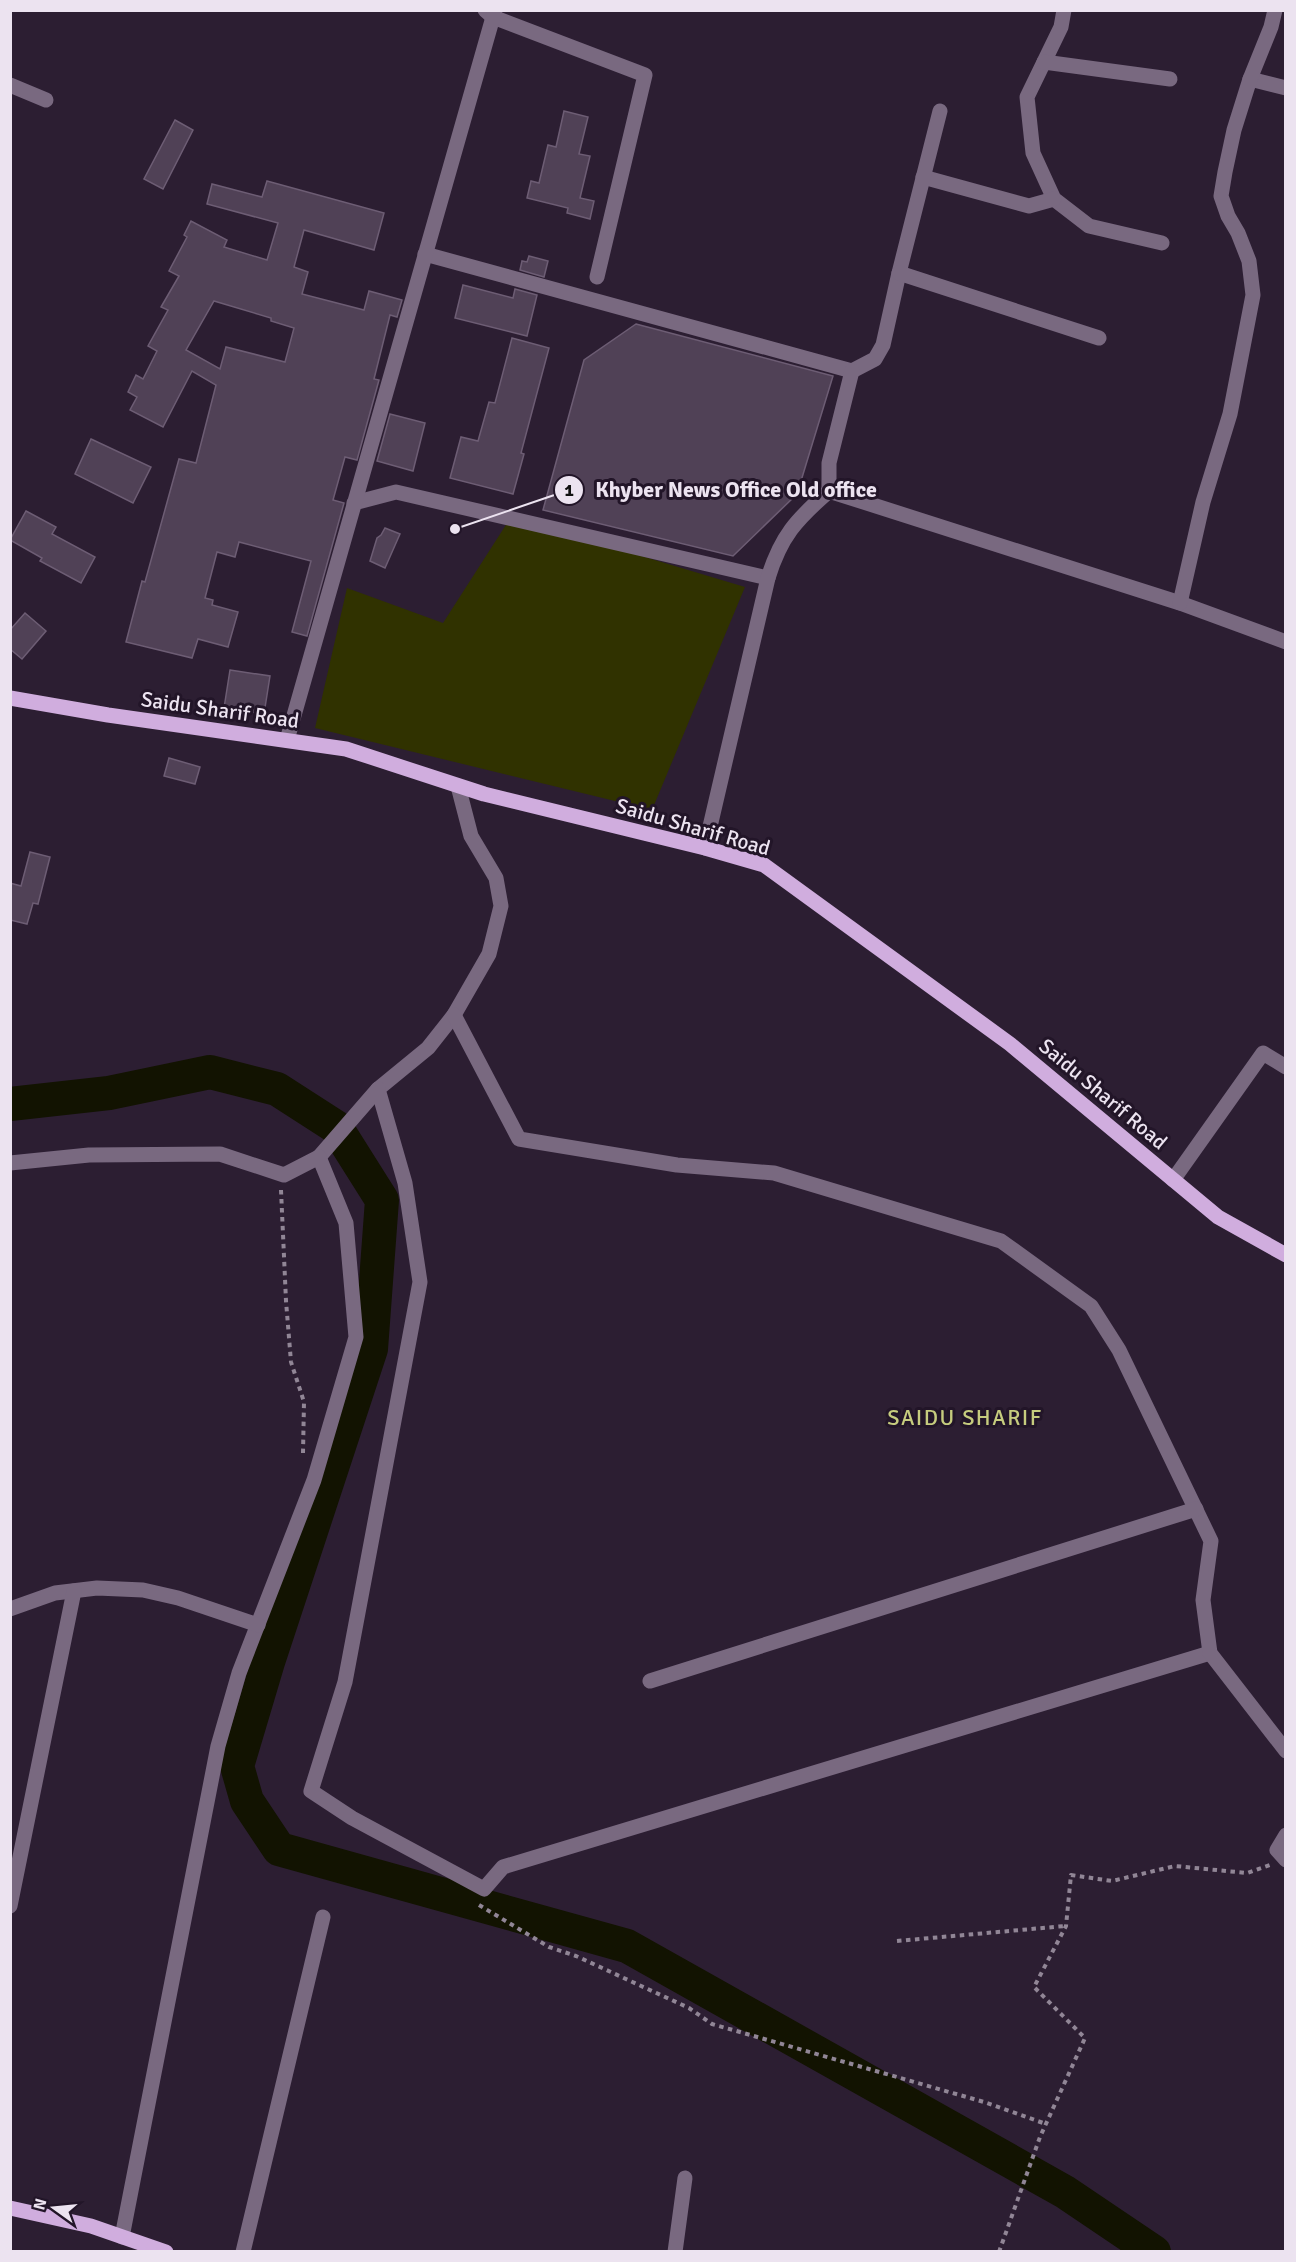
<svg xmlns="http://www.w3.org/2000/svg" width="1296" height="2262" viewBox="0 0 1296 2262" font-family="Signika,sans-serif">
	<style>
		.green { fill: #303200 }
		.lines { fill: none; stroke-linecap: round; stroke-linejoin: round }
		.river { stroke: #121301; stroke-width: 34 }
		.building { fill: #504156; stroke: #6d5d74; stroke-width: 1.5; fill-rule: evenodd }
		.path { stroke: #918696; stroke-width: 4; stroke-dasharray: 4.5 4.5; stroke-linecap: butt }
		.minor { stroke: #796980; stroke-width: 15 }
		.major { stroke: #d0adde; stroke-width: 15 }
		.labels { text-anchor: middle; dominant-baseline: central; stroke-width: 6; stroke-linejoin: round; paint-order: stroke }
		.street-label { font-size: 21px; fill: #ece3f0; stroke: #221528 }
		.neighbourhood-label { font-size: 22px; letter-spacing: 1.5px; fill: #c6cc7e; stroke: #221528 }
		.leader { fill: none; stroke: #ece3f0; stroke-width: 2 }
		.callout-dot { fill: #ece3f0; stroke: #221528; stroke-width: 2 }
		.mark-label { font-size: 18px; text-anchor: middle; font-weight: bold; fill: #111 }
		.callout-label { font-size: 22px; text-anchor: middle; font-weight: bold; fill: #ece3f0; stroke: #221528; stroke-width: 6; stroke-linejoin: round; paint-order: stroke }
	</style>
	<rect width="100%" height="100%" fill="#2c1e32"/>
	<polygon class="green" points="511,517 745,587 652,810 315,728 347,588 443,623"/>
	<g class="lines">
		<polyline class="river" points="10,1104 109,1093 210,1072 277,1089 336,1127 382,1200 371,1349 268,1662 237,1766 247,1801 279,1849 627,1946 1065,2192 1154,2252"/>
	</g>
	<g class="building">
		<polygon points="564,111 588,117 579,154 590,156 580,198 594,201 590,219 567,213 568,208 527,198 531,181 539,183 548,145 556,147"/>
		<polygon points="175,120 193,130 163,189 144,179"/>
		<path d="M267 181 384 213 374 250 304 230 294 267 308 272 302 294 364 310 369 291 402 300 397 317 390 315 374 379 379 380 357 460 345 457 333 500 344 503 307 636 292 632 311 561 239 542 235 557 217 552 205 598 213 600 212 605 238 612 228 647 198 639 192 658 126 642 142 581 145 582 179 459 196 463 216 385 192 371 163 427 130 410 137 397 128 392 136 375 143 379 157 351 148 346 168 310 161 307 179 276 169 271 187 237 184 235 191 221 227 240 224 247 267 260 278 223 207 204 212 184 262 197ZM214 301 271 318V321L294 328 285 362 226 347 220 369 186 350Z"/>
		<polygon points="529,256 548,261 544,277 520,270 522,261 527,262"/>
		<polygon points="463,285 513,298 515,289 537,295 527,336 455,318"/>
		<polygon points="636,324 833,376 797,494 733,556 543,510 584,360"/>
		<polygon points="512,338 549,348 521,453 524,454 513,494 450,478 461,437 478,441 489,402 495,403"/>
		<polygon points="390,414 425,423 413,471 377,461"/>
		<polygon points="91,439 151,467 133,503 75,474"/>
		<polygon points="26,511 56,527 52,534 95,557 81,583 40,561 42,558 10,540"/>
		<polygon points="385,528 400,534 385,568 370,561 377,538 381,535"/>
		<polygon points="25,613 46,631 22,659 10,649 10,630"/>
		<polygon points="230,670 270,676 264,714 224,708"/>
		<polygon points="169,758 200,767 195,784 164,776"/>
		<polygon points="30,852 50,857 38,904 33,903 27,924 10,920 10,883 21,886"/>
	</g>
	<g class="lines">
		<g class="path">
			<polyline points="281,1190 286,1301 291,1362 304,1402 303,1453"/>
			<polyline points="479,1905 549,1947 576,1956 689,2008 712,2024 984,2102 1046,2124"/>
			<polyline points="897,1941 1065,1926"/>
			<polyline points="999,2252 1040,2137 1085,2038 1034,1987 1066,1926 1071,1875 1112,1881 1175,1866 1247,1873 1270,1865"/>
		</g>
		<g class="minor">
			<polyline points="485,10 493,17 645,75 597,277"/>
			<polyline points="1064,10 1061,27 1027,97 1033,153 1054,199 1089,226 1162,243"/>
			<polyline points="1044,62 1170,79"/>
			<polyline points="1250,79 1286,88"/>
			<polyline points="10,85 46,100"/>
			<polyline points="923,177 1029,206 1054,199"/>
			<polyline points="425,254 852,371 875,359 883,345 899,273 940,111"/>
			<polyline points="899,273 1099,338"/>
			<polyline points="829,491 1180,603 1286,642"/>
			<polyline points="829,491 829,463 852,371"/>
			<polyline points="354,503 396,492 768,578"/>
			<polyline points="1180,603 1203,502 1230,414 1253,295 1249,261 1238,233 1228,216 1221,196 1225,172 1234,130 1250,79 1271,27 1275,10"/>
			<polyline points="287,740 495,10"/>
			<polyline points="458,786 471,836 496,878 501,906 489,954 454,1015 428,1048 378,1089 405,1183 420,1282 345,1682 311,1791 352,1818 484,1889 503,1867 1210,1653"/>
			<path d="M705 848 768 578C781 536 796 520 829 491"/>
			<polyline points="454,1015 519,1139 677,1165 774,1173 1001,1241 1091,1306 1119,1350 1211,1541 1203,1600 1210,1653 1286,1751"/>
			<polyline points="319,1157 378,1089"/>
			<polyline points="10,1163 89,1155 220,1154 284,1175 319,1157 346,1223 356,1337 314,1480 239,1673 218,1746 122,2237"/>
			<polyline points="1173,1180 1263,1053 1286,1067"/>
			<polyline points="10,1609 55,1593 97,1588 143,1590 178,1598 258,1625"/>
			<polyline points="650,1681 1196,1509"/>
			<polyline points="1286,1835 1277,1850 1286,1860"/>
			<polyline points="10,1906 74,1591"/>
			<polyline points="243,2252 323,1917"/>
			<polyline points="675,2252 685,2178"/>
		</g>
		<g class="major">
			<polyline points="10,698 108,715 346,749 484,794 705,848 764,865 1010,1044 1218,1217 1286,1255"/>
			<polyline points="10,2208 91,2226 166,2252"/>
		</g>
	</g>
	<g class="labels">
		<g class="street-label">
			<text transform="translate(220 710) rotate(8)">Saidu Sharif Road</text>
			<text transform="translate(693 827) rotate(16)">Saidu Sharif Road</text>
			<text transform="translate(1103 1094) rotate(40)">Saidu Sharif Road</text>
		</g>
		<g class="neighbourhood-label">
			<text x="965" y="1417">SAIDU SHARIF</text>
		</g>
	</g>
	<path class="leader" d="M455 529L569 490"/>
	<g class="callout-dot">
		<circle cx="455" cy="529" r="6"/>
		<circle cx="569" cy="490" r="15"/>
	</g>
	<g class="mark-label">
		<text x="569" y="496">1</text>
	</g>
	<g class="callout-label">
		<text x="736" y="497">Khyber News Office Old office</text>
	</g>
	<rect width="1296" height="2262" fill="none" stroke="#ece3f0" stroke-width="24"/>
	<g transform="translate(54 2208) rotate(285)" stroke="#221528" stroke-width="4.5" paint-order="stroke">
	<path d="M0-4.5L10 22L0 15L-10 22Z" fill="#ece3f0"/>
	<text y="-9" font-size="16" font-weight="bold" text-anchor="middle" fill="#ece3f0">N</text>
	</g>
</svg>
